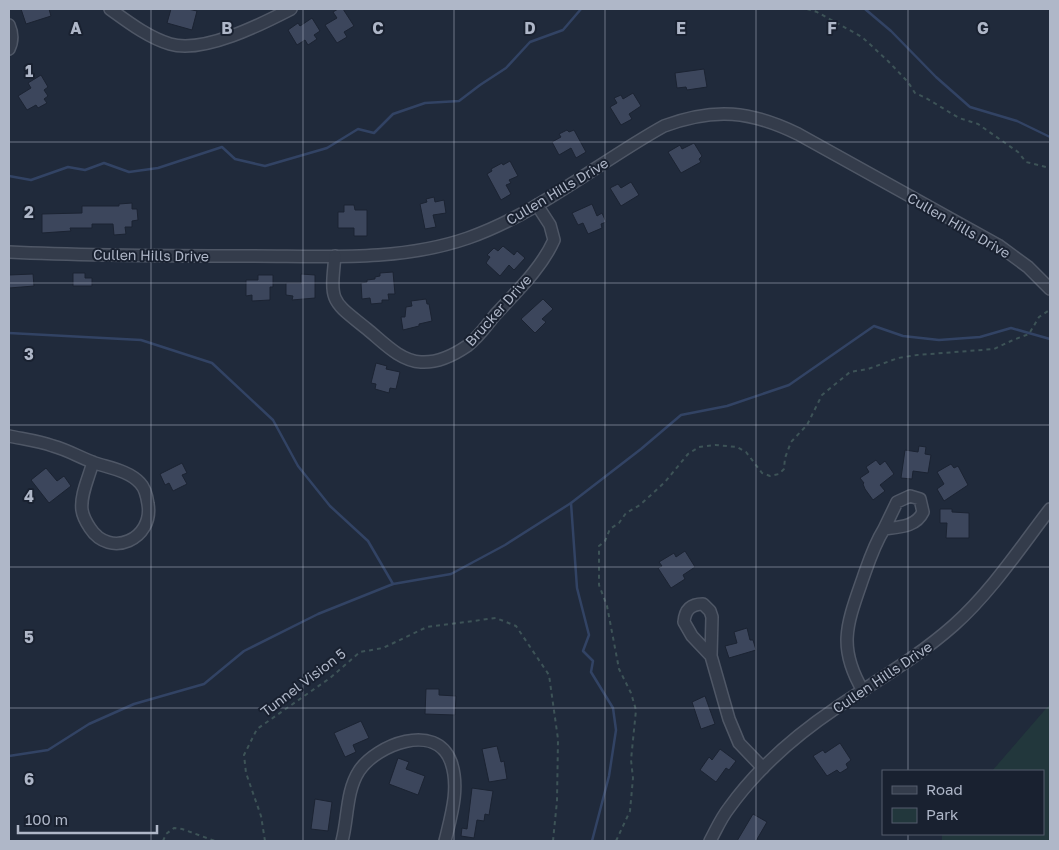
<svg xmlns="http://www.w3.org/2000/svg" width="1059" height="850" viewBox="0 0 1059 850" font-family="'Golos Text',sans-serif">
	<style>
		.green { fill: #22373c }
		.lines { fill: none; stroke-linecap: round; stroke-linejoin: round }
		.stream { stroke: #324364; stroke-width: 2.5 }
		.building { fill: #3c465c; stroke: #1b2332 }
		.street-casing { stroke: #4f5766; stroke-width: 14 }
		.path { stroke: #3d5357; stroke-width: 2; stroke-dasharray: 4 4; stroke-linecap: butt }
		.street { stroke: #343c4b; stroke-width: 11 }
		.grid { fill: none; stroke: #afb7c8; stroke-width: 1; stroke-opacity: 0.55 }
		.labels { text-anchor: middle; dominant-baseline: central; stroke-width: 4; stroke-linejoin: round; paint-order: stroke }
		.street-label { font-size: 14px; fill: #afb7c8; stroke: #192130 }
		.grid-label { font-size: 16px; text-anchor: middle; font-weight: bold; fill: #afb7c8; stroke: #192130; stroke-width: 4; stroke-linejoin: round; paint-order: stroke }
	</style>
	<rect width="100%" height="100%" fill="#202a3b"/>
	<polygon class="green" points="1050,704 1050,841 942,841 942,834 1043,834 1043,771 992,771"/>
	<g class="lines">
		<g class="stream">
			<polyline points="865,9 891,31 936,77 970,107 1017,121 1050,137"/>
			<polyline points="9,176 31,180 68,167 85,170 104,163 129,172 158,168 222,147 235,159 265,166 327,148 358,129 374,133 393,114 425,103 459,101 480,85 506,68 530,42 563,30 581,9"/>
			<polyline points="9,333 141,340 212,363 273,420 298,466 330,506 368,541 393,584"/>
			<polyline points="571,503 577,588 589,635 583,651 593,661 591,672 613,708 616,730 609,776 592,841"/>
			<polyline points="9,756 48,750 89,724 134,704 204,684 244,651 318,614 393,584 451,574 505,545 571,503 641,449 681,415 727,406 789,385 874,326 903,336 939,340 980,337 1011,328 1050,339"/>
		</g>
	</g>
	<g class="building">
		<polygon points="21,9 49,9 51,16 26,24"/>
		<polygon points="171,9 188,9 197,11 192,30 167,23"/>
		<polygon points="338,9 343,9 354,26 344,32 347,37 337,43 325,25 337,18 333,12"/>
		<polygon points="312,18 320,31 314,35 317,39 308,45 305,40 297,45 288,30 298,23 300,26"/>
		<polygon points="704,69 707,87 687,90 686,87 677,88 675,73"/>
		<polygon points="41,75 48,87 44,90 48,96 44,99 47,103 38,108 36,105 27,110 18,96 31,88 28,83"/>
		<polygon points="633,93 641,106 629,114 632,119 621,125 610,107 617,103 614,98 621,95 623,99"/>
		<polygon points="567,130 569,132 574,130 586,152 576,158 571,148 559,155 552,142 561,137 559,134"/>
		<polygon points="694,143 702,156 699,159 701,162 681,173 668,152 680,145 682,149"/>
		<polygon points="510,161 518,176 509,180 511,183 506,185 511,194 501,200 487,174 492,171 491,169 502,163 503,165"/>
		<polygon points="631,182 639,195 621,206 610,188 618,184 621,188"/>
		<polygon points="434,197 435,202 444,200 446,213 433,215 436,227 425,229 420,204 427,202 426,199"/>
		<polygon points="132,203 132,209 137,209 138,220 132,221 132,227 125,227 126,234 114,235 113,224 92,224 92,228 70,228 71,231 42,233 42,214 82,213 82,206 119,206 119,204"/>
		<polygon points="592,204 597,216 602,213 606,222 601,224 602,228 588,234 583,223 578,225 572,213"/>
		<polygon points="344,205 354,205 355,210 367,210 367,236 354,236 354,228 338,228 338,212 344,212"/>
		<polygon points="503,246 514,255 517,251 525,258 514,270 509,265 500,276 486,263 490,257 487,255 494,248 498,251"/>
		<polygon points="393,272 395,294 388,294 389,300 382,300 382,303 371,304 370,298 362,299 361,283 367,282 367,280 375,279 375,277 380,276 380,273"/>
		<polygon points="73,273 85,273 85,278 92,278 92,286 73,286"/>
		<polygon points="33,274 34,286 9,288 9,275"/>
		<polygon points="301,274 315,275 315,298 292,300 293,296 286,295 286,283 301,283"/>
		<polygon points="258,275 273,275 273,287 270,287 270,300 252,301 252,295 246,296 246,280 258,280"/>
		<polygon points="426,299 427,304 429,304 432,321 419,324 419,326 403,330 401,317 405,317 406,307 412,306 411,301"/>
		<polygon points="543,299 553,309 542,319 546,322 535,333 521,319"/>
		<polygon points="376,363 387,366 386,369 400,372 396,389 390,388 389,393 375,389 376,384 371,383"/>
		<polygon points="919,446 926,447 925,454 931,455 928,473 913,471 912,479 901,478 905,450 918,452"/>
		<polygon points="876,460 880,465 885,461 894,474 880,485 885,491 873,500 865,489 863,484 864,483 860,478 869,472 866,467"/>
		<polygon points="182,463 187,473 182,475 187,484 173,491 169,483 165,485 160,474"/>
		<polygon points="951,464 954,468 958,466 968,485 944,501 937,489 944,484 937,472"/>
		<polygon points="46,468 57,481 64,476 71,486 49,503 31,480"/>
		<polygon points="940,509 952,509 952,512 969,513 969,538 946,538 947,523 940,523"/>
		<polygon points="685,551 695,567 683,575 685,579 671,588 658,568 662,566 659,562 674,553 676,557"/>
		<polygon points="747,628 750,640 753,640 756,650 729,658 725,646 737,643 734,632"/>
		<polygon points="426,689 439,689 439,695 456,696 455,715 425,714"/>
		<polygon points="705,696 715,724 701,729 692,702"/>
		<polygon points="361,721 369,738 353,745 356,752 345,757 334,733"/>
		<polygon points="840,743 851,760 846,764 848,768 840,773 837,770 827,776 813,756 823,750 825,753"/>
		<polygon points="497,746 501,762 504,761 507,779 489,782 482,749"/>
		<polygon points="720,749 736,761 729,770 726,768 716,782 700,770 709,757 712,760"/>
		<polygon points="398,758 409,762 406,769 425,776 418,795 389,784"/>
		<polygon points="472,788 493,791 489,815 485,814 484,821 477,820 474,838 461,836 462,828 467,829"/>
		<polygon points="315,799 332,802 328,831 311,829"/>
		<polygon points="753,814 767,822 756,841 737,841"/>
	</g>
	<g class="lines">
		<defs>
			<g id="street">
				<path d="M110 9C128 22 149 38 170 44 203 54 262 24 291 9"/>
				<path d="M9 25C13 34 13 41 9 49"/>
				<path d="M9 252C89 256 170 256 250 256 322 256 399 262 468 238 539 213 599 162 664 126 715 107 751 111 798 134L998 245 1028 267 1050 289"/>
				<path d="M335 256C330 303 331 300 367 329 383 342 400 361 421 362 438 363 454 355 467 346 478 338 487 325 495 315 516 292 541 269 554 240L550 225 537 205"/>
				<path d="M9 436C23 439 39 441 53 446 68 450 81 458 95 463 110 468 129 471 140 483 145 488 147 497 148 504 154 539 110 559 90 528 86 522 83 517 82 510 80 495 89 477 93 462"/>
				<path d="M711 656 692 636 684 622C685 610 691 604 703 604L710 611 712 617 711 656 729 719 739 743 763 768"/>
				<path d="M863 691C837 647 847 624 863 578 869 561 874 545 884 529 899 527 916 527 923 512L920 499 910 496 897 502 884 529"/>
				<path d="M342 841C348 819 346 791 359 771 376 745 436 721 451 762 460 788 451 816 445 841"/>
				<path d="M710 841C716 830 721 818 729 808 757 769 796 735 836 708 876 681 918 657 954 625 991 592 1020 548 1050 509"/>
			</g>
		</defs>
		<use href="#street" class="street-casing"/>
		<g class="path">
			<polyline points="807,9 817,12 862,37 888,61 908,82 915,93 926,98 959,118 978,124 1018,152 1026,162 1050,168"/>
			<polyline points="163,841 166,834 174,828 182,829 215,841"/>
			<polyline points="265,841 261,816 246,773 244,755 257,729 330,678 360,652 383,648 427,627 496,618 516,626 549,675 558,739 557,801 553,841"/>
			<polyline points="616,841 630,811 633,778 631,760 636,710 631,693 619,669 607,606 599,585 599,546 605,541 610,529 619,523 626,513 640,505 665,482 688,454 699,447 715,445 737,447 746,452 762,473 770,476 779,474 784,469 785,458 791,442 807,425 822,395 850,372 868,369 898,358 917,355 994,349 1013,340 1029,334 1039,317 1048,311"/>
		</g>
		<use href="#street" class="street"/>
	</g>
	<path class="grid" d="M151 9V841M303 9V841M454 9V841M605 9V841M756 9V841M908 9V771M9 142H1050M9 283H1050M9 425H1050M9 567H1050M9 708H1050M908 834V841"/>
	<g class="labels">
		<g class="street-label">
			<text transform="translate(557 191) rotate(-31)">Cullen Hills Drive</text>
			<text transform="translate(959 225) rotate(30)">Cullen Hills Drive</text>
			<text transform="translate(151 255) rotate(1)">Cullen Hills Drive</text>
			<text transform="translate(498 310) rotate(-48)">Brucker Drive</text>
			<text transform="translate(882 677) rotate(-34)">Cullen Hills Drive</text>
			<text transform="translate(303 682) rotate(-37)">Tunnel Vision 5</text>
		</g>
	</g>
	<g class="grid-label">
		<text x="76" y="34">A</text>
		<text x="227" y="34">B</text>
		<text x="378" y="34">C</text>
		<text x="530" y="34">D</text>
		<text x="681" y="34">E</text>
		<text x="832" y="34">F</text>
		<text x="983" y="34">G</text>
		<text x="29" y="77">1</text>
		<text x="29" y="218">2</text>
		<text x="29" y="360">3</text>
		<text x="29" y="502">4</text>
		<text x="29" y="643">5</text>
		<text x="29" y="785">6</text>
	</g>
	<rect width="1059" height="850" fill="none" stroke="#afb7c8" stroke-width="20"/>
	<rect x="882" y="770" width="162" height="65" fill="#192130" stroke="#555d6d"/>
	<rect x="892" y="786" width="25" height="8" fill="#343c4b" stroke="#555d6d"/>
	<text x="926" y="795" font-size="15" fill="#afb7c8">Road</text>
	<rect x="892" y="808" width="25" height="15" fill="#22373c" stroke="#555d6d"/>
	<text x="926" y="820" font-size="15" fill="#afb7c8">Park</text>
	<path d="M18 825v8h139v-8" fill="none" stroke="#afb7c8" stroke-width="2.5"/>
	<text x="25" y="825" font-size="15" fill="#afb7c8" stroke="#192130" stroke-width="4" paint-order="stroke">100 m</text>
</svg>
